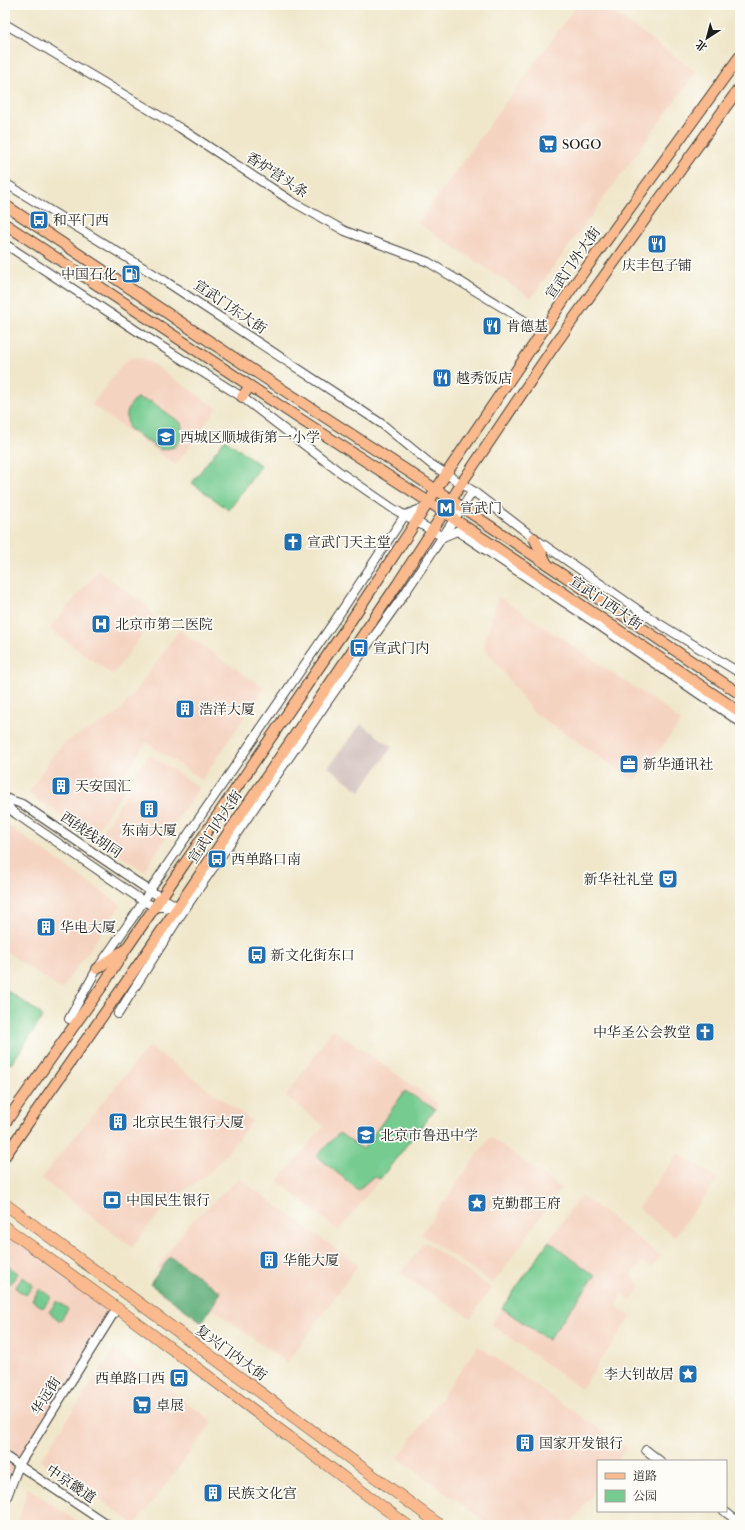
<svg xmlns="http://www.w3.org/2000/svg" width="745" height="1530" viewBox="0 0 745 1530" font-family="'IM FELL French Canon','Noto Serif SC',serif">
	<style>
		.built { fill: #f5d3c1 }
		.industrial { fill: #d1c0bc }
		.green { fill: #75cb90; stroke: #487456 }
		.forest { fill: #60af7a; stroke: #3e664b }
		.lines { fill: none; stroke-linecap: round; stroke-linejoin: round }
		.tertiary-casing { stroke: #3c3a36; stroke-width: 10 }
		.primary-casing { stroke: #3c3a36; stroke-width: 12 }
		.trunk-casing { stroke: #3c3a36; stroke-width: 12 }
		.tertiary { stroke: #fff; stroke-width: 8 }
		.primary { stroke: #fbba8d; stroke-width: 10 }
		.trunk { stroke: #fbba8d; stroke-width: 11 }
		.labels { text-anchor: middle; dominant-baseline: central; stroke-width: 3.5; stroke-linejoin: round; paint-order: stroke }
		.poi-label { font-size: 14px; fill: #1c1c1c; stroke: #fdfcf7; text-anchor: start }
		.street-label { font-size: 14px; fill: #1c1c1c; stroke: #fdfcf7 }
	</style>
	<rect width="100%" height="100%" fill="#fdfcf7"/>
	<filter id="ink" filterUnits="userSpaceOnUse"><feTurbulence type="fractalNoise" baseFrequency=".025" numOctaves="2"/><feDisplacementMap in="SourceGraphic" scale="8" xChannelSelector="R" yChannelSelector="G"/><feConvolveMatrix kernelMatrix="1 2 1 2 8 2 1 2 1" color-interpolation-filters="sRGB"/></filter>
	<filter id="wash" filterUnits="userSpaceOnUse"><feTurbulence type="fractalNoise" baseFrequency=".012" numOctaves="4" result="noise"/><feDisplacementMap in="SourceGraphic" scale="16" xChannelSelector="R" yChannelSelector="G"/><feGaussianBlur stdDeviation="0.9" result="paint"/><feColorMatrix in="noise" values="0 0 0 0 0 0 0 0 0 0 0 0 0 0 0 0 0 1.4 0 .05"/><feComposite in="paint" operator="in"/></filter>
	<g filter="url(#wash)">
		<rect width="100%" height="100%" fill="#f0e7cb"/>
		<g class="built">
			<polygon points="577,5 604,5 696,72 531,298 418,223"/>
			<polygon points="140,357 148,361 217,408 176,465 92,405 123,363 131,358"/>
			<polygon points="98,571 146,605 150,610 152,617 151,622 113,675 51,630 52,625"/>
			<polygon points="498,596 665,708 681,722 635,781 533,712 484,647"/>
			<polygon points="179,630 264,688 202,780 146,742 120,781 127,786 92,837 28,793 51,758 62,745 69,740 116,715 141,684"/>
			<polygon points="149,754 199,788 144,871 96,840 133,784 132,778"/>
			<polygon points="7,825 121,905 61,990 5,951 5,829"/>
			<polygon points="333,1029 437,1103 437,1107 339,1231 278,1181 324,1126 286,1096"/>
			<polygon points="149,1046 252,1121 227,1153 209,1173 168,1202 132,1247 41,1178"/>
			<polygon points="490,1137 561,1188 493,1284 421,1234"/>
			<polygon points="678,1153 718,1179 674,1237 638,1208"/>
			<polygon points="239,1178 358,1265 287,1363 157,1268 188,1225"/>
			<polygon points="581,1195 661,1256 652,1267 642,1262 631,1276 641,1286 631,1301 621,1293 617,1307 631,1317 581,1389 491,1324"/>
			<polygon points="5,1226 117,1308 24,1457 5,1502"/>
			<polygon points="425,1242 491,1288 471,1318 400,1274"/>
			<polygon points="478,1346 627,1448 617,1461 598,1461 598,1487 570,1525 490,1525 398,1458"/>
			<polygon points="114,1349 213,1422 135,1525 60,1470 57,1473 40,1461"/>
			<polygon points="28,1488 82,1525 17,1525"/>
		</g>
		<polygon class="industrial" points="361,724 392,747 360,791 328,767"/>
		<g class="green">
			<path d="M136 398 152 402 181 423 184 435 175 447 161 450 129 429C125 414 126 409 136 398Z"/>
			<polygon points="225,439 261,466 229,510 192,483"/>
			<polygon points="5,989 41,1014 42,1018 11,1064 5,1060"/>
			<polygon points="405,1091 435,1109 380,1179 374,1176 358,1190 317,1156 339,1133 363,1149"/>
			<polygon points="549,1241 595,1276 548,1340 502,1308"/>
			<polygon points="5,1264 18,1273 10,1284 5,1280"/>
			<polygon points="23,1277 33,1285 26,1295 15,1288"/>
			<polygon points="40,1289 51,1297 43,1308 32,1300"/>
			<polygon points="57,1301 68,1309 60,1321 49,1312"/>
		</g>
		<polygon class="forest" points="170,1257 221,1292 202,1322 150,1284"/>
	</g>
	<g filter="url(#ink)">
		<g class="lines">
			<defs>
				<g id="tertiary">
					<polyline points="5,24 180,128 293,202 345,231 428,262 543,332"/>
					<polyline points="5,183 165,281 382,424 432,465 473,491 534,538 653,620 740,673"/>
					<polyline points="5,244 137,331 242,397 337,470 392,508 443,537 457,531"/>
					<polyline points="457,531 594,622 740,722"/>
					<polyline points="5,798 22,804 150,891 182,909"/>
					<polyline points="5,800 11,810 16,814 143,901 155,907 177,907"/>
					<polyline points="118,1014 178,919 332,695 405,593 473,491"/>
					<polyline points="69,1019 97,969 138,910 154,884 340,613 405,515 426,507"/>
					<polyline points="646,1450 660,1461"/>
					<polyline points="5,1456 108,1525"/>
					<polyline points="5,1502 19,1465 117,1308"/>
					<polyline points="724,1511 740,1523"/>
				</g>
				<g id="primary">
					<polyline points="5,205 251,369 420,479 740,694"/>
					<polyline points="5,224 300,419 429,502 740,712"/>
					<polyline points="242,397 250,386"/>
					<polyline points="534,538 547,564"/>
					<polyline points="97,969 121,952"/>
					<polyline points="5,1123 103,985 126,949 346,628 416,522 446,474 574,285 740,56"/>
					<polyline points="5,1156 145,955 397,585 444,512 461,484 554,346 740,87"/>
				</g>
				<g id="trunk">
					<polyline points="5,1204 440,1525"/>
					<polyline points="5,1227 117,1308 407,1525"/>
				</g>
			</defs>
			<use href="#tertiary" class="tertiary-casing"/>
			<use href="#primary" class="primary-casing"/>
			<use href="#trunk" class="trunk-casing"/>
			<use href="#tertiary" class="tertiary"/>
			<use href="#primary" class="primary"/>
			<use href="#trunk" class="trunk"/>
		</g>
	</g>
	<defs>
		<symbol id="supermarket-square" viewBox="-11 -11 22 22"><rect x="-9" y="-9" width="18" height="18" rx="4" fill="#1f6fb2" stroke="#fdfcf7"/><path d="M-6-5.5h2.5l.6 2H6L4.5 2H-2.5L-4.4-4H-6ZM-1.5 3.2a1.3 1.3 0 1 0 .1 0ZM3 3.2a1.3 1.3 0 1 0 .1 0Z" fill="#fff"/></symbol>
		<symbol id="bus-square" viewBox="-11 -11 22 22"><rect x="-9" y="-9" width="18" height="18" rx="4" fill="#1f6fb2" stroke="#fdfcf7"/><path d="M-5-6H5V4H4V6H2V4H-2V6H-4V4H-5ZM-3.5-4V0h7V-4ZM-3.5 1.2v1.5H-2V1.2ZM2 1.2v1.5H3.5V1.2Z" fill="#fff"/></symbol>
		<symbol id="restaurant-square" viewBox="-11 -11 22 22"><rect x="-9" y="-9" width="18" height="18" rx="4" fill="#1f6fb2" stroke="#fdfcf7"/><path d="M-5-6h1v4h1v-4h1v4h1v-4h1v5L-1.5 .5V6h-2V.5L-5-1ZM5-6V6H3V1.5H1.5Q1.5-4 5-6Z" fill="#fff"/></symbol>
		<symbol id="fuel-square" viewBox="-11 -11 22 22"><rect x="-9" y="-9" width="18" height="18" rx="4" fill="#1f6fb2" stroke="#fdfcf7"/><path d="M-5.5-6h7V0h2V4h1.3V-2.5L3-4.5l.8-.8L6-3V5H2.5V1h-1V6h-7ZM-4.2-4.7v3.2H.2V-4.7Z" fill="#fff"/></symbol>
		<symbol id="school-square" viewBox="-11 -11 22 22"><rect x="-9" y="-9" width="18" height="18" rx="4" fill="#1f6fb2" stroke="#fdfcf7"/><path d="M0-5L7-2L0 1L-7-2ZM-4 1L0 2.5L4 1V4Q0 6-4 4Z" fill="#fff"/></symbol>
		<symbol id="metro-square" viewBox="-11 -11 22 22"><rect x="-9" y="-9" width="18" height="18" rx="4" fill="#1f6fb2" stroke="#fdfcf7"/><path d="M-5.5 5V-5H-3L0 0L3-5H5.5V5H3V-.5L0 4L-3-.5V5Z" fill="#fff"/></symbol>
		<symbol id="church-square" viewBox="-11 -11 22 22"><rect x="-9" y="-9" width="18" height="18" rx="4" fill="#1f6fb2" stroke="#fdfcf7"/><path d="M-1.2-6h2.4v3.5h3.3v2.4h-3.3V6h-2.4V-.1h-3.3v-2.4h3.3Z" fill="#fff"/></symbol>
		<symbol id="hospital-square" viewBox="-11 -11 22 22"><rect x="-9" y="-9" width="18" height="18" rx="4" fill="#1f6fb2" stroke="#fdfcf7"/><path d="M-5-5h3v3.5h4V-5h3V5h-3V1.5h-4V5h-3Z" fill="#fff"/></symbol>
		<symbol id="building-square" viewBox="-11 -11 22 22"><rect x="-9" y="-9" width="18" height="18" rx="4" fill="#1f6fb2" stroke="#fdfcf7"/><path d="M-4-6H4V6H1V3H-1V6H-4ZM-2.5-4.3h1.7v1.8h-1.7ZM.8-4.3h1.7v1.8H.8ZM-2.5-1h1.7V.8h-1.7ZM.8-1h1.7V.8H.8Z" fill="#fff"/></symbol>
		<symbol id="office-square" viewBox="-11 -11 22 22"><rect x="-9" y="-9" width="18" height="18" rx="4" fill="#1f6fb2" stroke="#fdfcf7"/><path d="M-6-3h4V-5.5h4V-3h4V5H-6ZM-1-4.5V-3h2v-1.5ZM-6 0V1H6V0Z" fill="#fff"/></symbol>
		<symbol id="theatre-square" viewBox="-11 -11 22 22"><rect x="-9" y="-9" width="18" height="18" rx="4" fill="#1f6fb2" stroke="#fdfcf7"/><path d="M-5-5.5Q0-4 5-5.5V0Q5 5 0 6Q-5 5-5 0ZM-3.3-2.5H-1v1.5H-3.3ZM1-2.5H3.3v1.5H1ZM-2.8 1Q0 5.5 2.8 1Z" fill="#fff"/></symbol>
		<symbol id="bank-square" viewBox="-11 -11 22 22"><rect x="-9" y="-9" width="18" height="18" rx="4" fill="#1f6fb2" stroke="#fdfcf7"/><path d="M-6-4H6V4H-6ZM0-2.3a2.3 2.3 0 1 0 0 4.6a2.3 2.3 0 1 0 0-4.6Z" fill="#fff"/></symbol>
		<symbol id="sight-square" viewBox="-11 -11 22 22"><rect x="-9" y="-9" width="18" height="18" rx="4" fill="#1f6fb2" stroke="#fdfcf7"/><path d="M0-6L1.8-2.2L6-1.7L2.9 1.2L3.7 5.4L0 3.3L-3.7 5.4L-2.9 1.2L-6-1.7L-1.8-2.2Z" fill="#fff"/></symbol>
	</defs>
	<g fill-rule="evenodd">
		<use href="#supermarket-square" x="537" y="133" width="22" height="22"/>
		<use href="#bus-square" x="28" y="209" width="22" height="22"/>
		<use href="#restaurant-square" x="646" y="233" width="22" height="22"/>
		<use href="#fuel-square" x="120" y="263" width="22" height="22"/>
		<use href="#restaurant-square" x="481" y="315" width="22" height="22"/>
		<use href="#restaurant-square" x="431" y="367" width="22" height="22"/>
		<use href="#school-square" x="155" y="426" width="22" height="22"/>
		<use href="#metro-square" x="435" y="497" width="22" height="22"/>
		<use href="#church-square" x="282" y="531" width="22" height="22"/>
		<use href="#hospital-square" x="90" y="613" width="22" height="22"/>
		<use href="#bus-square" x="348" y="637" width="22" height="22"/>
		<use href="#building-square" x="174" y="698" width="22" height="22"/>
		<use href="#office-square" x="618" y="753" width="22" height="22"/>
		<use href="#building-square" x="50" y="775" width="22" height="22"/>
		<use href="#building-square" x="138" y="798" width="22" height="22"/>
		<use href="#bus-square" x="206" y="848" width="22" height="22"/>
		<use href="#theatre-square" x="657" y="868" width="22" height="22"/>
		<use href="#building-square" x="35" y="916" width="22" height="22"/>
		<use href="#bus-square" x="246" y="944" width="22" height="22"/>
		<use href="#church-square" x="694" y="1021" width="22" height="22"/>
		<use href="#building-square" x="107" y="1111" width="22" height="22"/>
		<use href="#school-square" x="355" y="1124" width="22" height="22"/>
		<use href="#bank-square" x="101" y="1189" width="22" height="22"/>
		<use href="#sight-square" x="466" y="1192" width="22" height="22"/>
		<use href="#building-square" x="258" y="1249" width="22" height="22"/>
		<use href="#sight-square" x="677" y="1363" width="22" height="22"/>
		<use href="#bus-square" x="168" y="1367" width="22" height="22"/>
		<use href="#supermarket-square" x="131" y="1394" width="22" height="22"/>
		<use href="#building-square" x="514" y="1432" width="22" height="22"/>
		<use href="#building-square" x="202" y="1482" width="22" height="22"/>
	</g>
	<g class="labels">
		<g class="poi-label">
			<text x="562" y="144">SOGO</text>
			<text x="53" y="220">和平门西</text>
			<text x="657" y="265" text-anchor="middle">庆丰包子铺</text>
			<text x="117" y="274" text-anchor="end">中国石化</text>
			<text x="506" y="326">肯德基</text>
			<text x="456" y="378">越秀饭店</text>
			<text x="180" y="437">西城区顺城街第一小学</text>
			<text x="460" y="508">宣武门</text>
			<text x="307" y="542">宣武门天主堂</text>
			<text x="115" y="624">北京市第二医院</text>
			<text x="373" y="648">宣武门内</text>
			<text x="199" y="709">浩洋大厦</text>
			<text x="643" y="764">新华通讯社</text>
			<text x="75" y="786">天安国汇</text>
			<text x="149" y="830" text-anchor="middle">东南大厦</text>
			<text x="231" y="859">西单路口南</text>
			<text x="654" y="879" text-anchor="end">新华社礼堂</text>
			<text x="60" y="927">华电大厦</text>
			<text x="271" y="955">新文化街东口</text>
			<text x="691" y="1032" text-anchor="end">中华圣公会教堂</text>
			<text x="132" y="1122">北京民生银行大厦</text>
			<text x="380" y="1135">北京市鲁迅中学</text>
			<text x="126" y="1200">中国民生银行</text>
			<text x="491" y="1203">克勤郡王府</text>
			<text x="283" y="1260">华能大厦</text>
			<text x="674" y="1374" text-anchor="end">李大钊故居</text>
			<text x="165" y="1378" text-anchor="end">西单路口西</text>
			<text x="156" y="1405">卓展</text>
			<text x="539" y="1443">国家开发银行</text>
			<text x="227" y="1493">民族文化宫</text>
		</g>
		<g class="street-label">
			<text transform="translate(277 175) rotate(33)">香炉营头条</text>
			<text transform="translate(573 263) rotate(-55)">宣武门外大街</text>
			<text transform="translate(230 307) rotate(34)">宣武门东大街</text>
			<text transform="translate(606 603) rotate(34)">宣武门西大街</text>
			<text transform="translate(215 827) rotate(-56)">宣武门内大街</text>
			<text transform="translate(91 835) rotate(34)">西绒线胡同</text>
			<text transform="translate(231 1353) rotate(36)">复兴门内大街</text>
			<text transform="translate(46 1396) rotate(-58)">华远街</text>
			<text transform="translate(71 1484) rotate(34)">中京畿道</text>
		</g>
	</g>
	<rect width="745" height="1530" fill="none" stroke="#fdfcf7" stroke-width="20"/>
	<rect x="597" y="1460" width="130" height="52" fill="#fdfcf7" stroke="#a3a29f"/>
	<rect x="605" y="1473" width="20" height="6" fill="#fbba8d" stroke="#a3a29f"/>
	<text x="633" y="1480" font-size="12" fill="#1c1c1c">道路</text>
	<rect x="605" y="1490" width="20" height="12" fill="#75cb90" stroke="#a3a29f"/>
	<text x="633" y="1500" font-size="12" fill="#1c1c1c">公园</text>
	<g transform="translate(707 38) rotate(216)" stroke="#fdfcf7" stroke-width="3" paint-order="stroke">
	<path d="M0-3L7 15L0 10L-7 15Z" fill="#1c1c1c"/>
	<text y="-6" font-size="11" font-weight="bold" text-anchor="middle" fill="#1c1c1c">北</text>
	</g>
</svg>
